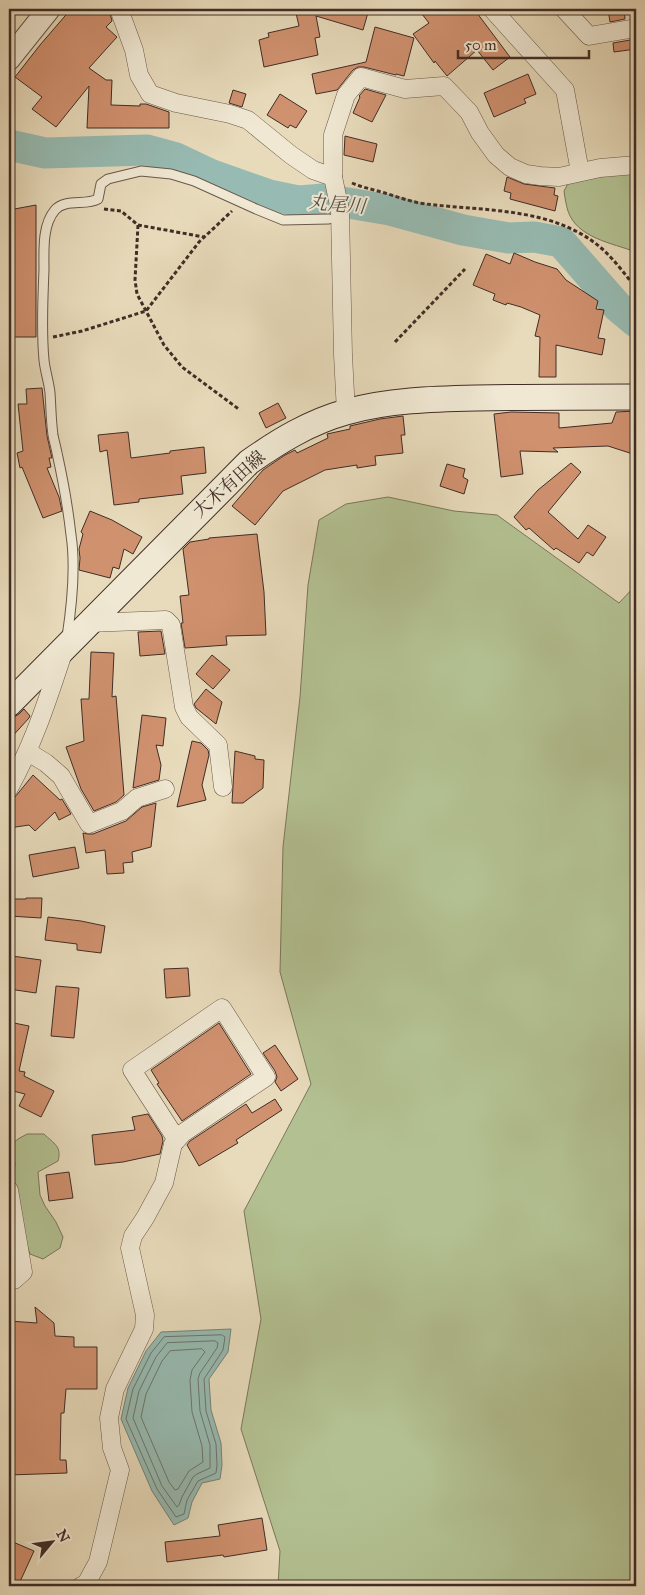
<svg xmlns="http://www.w3.org/2000/svg" width="645" height="1595" viewBox="0 0 645 1595" font-family="'IM FELL Great Primer','Noto Serif JP',serif">
	<style>
		.green { fill: #b3c192; stroke: #7a775c }
		.water { fill: #97bbb2; stroke: #74827a }
		.lines { fill: none; stroke-linecap: round; stroke-linejoin: round }
		.shore { stroke: #6c746c; stroke-width: 1 }
		.river { stroke: #97bbb2; stroke-width: 31 }
		.building { fill: #d0916f; stroke: #402d26 }
		.service-casing { stroke: #6a584b; stroke-width: 11 }
		.minor-casing { stroke: #6a584b; stroke-width: 19 }
		.tertiary-casing { stroke: #6a584b; stroke-width: 24 }
		.secondary-casing { stroke: #402d26; stroke-width: 27 }
		.path { stroke: #402d26; stroke-width: 3; stroke-dasharray: 4 2.5; stroke-linecap: butt }
		.service { stroke: #f0e8d3; stroke-width: 9 }
		.minor { stroke: #f0e8d3; stroke-width: 18 }
		.tertiary { stroke: #f0e8d3; stroke-width: 22 }
		.secondary { stroke: #f0e8d3; stroke-width: 25 }
		.labels { text-anchor: middle; dominant-baseline: central; stroke-width: 4; stroke-linejoin: round; paint-order: stroke }
		.street-label { font-size: 18px; fill: #402d26; stroke: #f0e8d3 }
		.water-label { font-size: 19px; font-style: italic; fill: #565049; stroke: #f0e8d3 }
	</style>
	<rect width="100%" height="100%" fill="#e8dbbb"/>
	<filter id="stains"><feTurbulence type="fractalNoise" baseFrequency=".004" numOctaves="4"/><feColorMatrix values="0 0 0 0 .2 0 0 0 0 .09 0 0 0 0 .02 0 0 0 .5 -.17"/></filter>
	<radialGradient id="worn" r=".72"><stop offset=".6" stop-color="#630" stop-opacity="0"/><stop offset="1" stop-color="#630" stop-opacity=".3"/></radialGradient>
	<g class="green">
		<path d="M636 173V252C612 243 577 238 568 211 566 205 565 198 564 191L569 182 591 177Z"/>
		<polygon points="388,497 454,511 497,515 619,603 636,585 636,1586 278,1586 280,1551 241,1429 261,1319 244,1211 311,1084 280,972 283,847 300,697 308,585 319,520 346,504"/>
		<path d="M27 1134H44C54 1144 62 1146 58 1161L38 1172 40 1195 45 1206 56 1222 63 1237 60 1248 43 1259 30 1254 24 1237 13 1181 15 1164 11 1145 18 1139Z"/>
	</g>
	<polygon class="water" points="231,1329 228,1352 209,1379 211,1410 221,1443 222,1465 220,1479 202,1483 192,1502 188,1518 174,1525 152,1491 121,1419 128,1388 146,1351 161,1332"/>
	<g class="lines">
		<g class="shore">
			<polygon points="222,1335 225,1337 223,1350 204,1379 206,1411 216,1444 217,1465 216,1473 198,1481 187,1500 184,1514 176,1517 157,1489 126,1419 133,1389 151,1353 164,1337"/>
			<polygon points="215,1341 218,1343 217,1348 200,1373 198,1379 200,1411 210,1445 210,1468 197,1474 193,1477 182,1497 179,1505 177,1507 162,1486 133,1418 139,1391 156,1357 167,1343"/>
			<polygon points="202,1349 205,1352 192,1370 190,1380 192,1412 202,1446 203,1462 189,1471 178,1489 175,1490 169,1482 141,1417 146,1394 162,1361 170,1351"/>
		</g>
		<polyline class="river" points="9,145 45,153 147,150 176,158 212,175 269,195 298,201 324,199 390,210 463,230 508,238 534,237 561,242 618,307 636,322"/>
	</g>
	<g class="building">
		<polygon points="71,9 109,9 112,21 106,27 117,37 89,68 106,80 112,80 111,105 140,106 140,104 146,104 169,112 169,128 87,128 89,86 56,127 32,109 42,97 15,77 40,45"/>
		<polygon points="295,9 369,9 363,30 316,16 320,37 315,38 318,55 264,67 259,40 269,37 268,33 299,26"/>
		<polygon points="418,9 474,9 510,57 493,70 477,50 447,76 435,61 434,63 413,34 429,23"/>
		<polygon points="608,9 624,9 625,19 610,22"/>
		<polygon points="375,27 414,38 404,76 396,74 396,75 364,67 358,67 353,70 337,90 316,94 312,74 366,62"/>
		<polygon points="636,39 636,49 614,52 613,43"/>
		<polygon points="528,74 536,94 524,99 526,103 494,117 484,93"/>
		<polygon points="365,89 386,95 372,122 353,113 360,97 359,96"/>
		<polygon points="233,90 246,94 242,107 229,103"/>
		<polygon points="280,94 307,111 296,128 290,125 288,128 267,115"/>
		<polygon points="345,136 377,144 373,162 344,155"/>
		<polygon points="507,177 524,184 555,188 554,195 558,196 555,211 510,199 511,193 504,191"/>
		<polygon points="36,205 36,337 9,337 9,210"/>
		<polygon points="514,253 535,262 557,269 566,280 598,301 596,309 604,310 598,338 605,339 602,355 556,345 556,377 539,377 540,337 535,336 540,315 521,307 507,303 506,305 493,300 495,294 473,285 486,254 510,264"/>
		<polygon points="42,388 47,436 52,458 49,458 51,467 47,468 59,497 62,511 43,518 22,467 20,468 17,453 23,451 18,404 27,404 26,389"/>
		<polygon points="278,403 286,418 266,428 259,413"/>
		<polygon points="636,411 636,455 608,446 553,448 558,452 520,451 523,474 501,477 494,414 511,412 559,413 559,428 612,423 616,412"/>
		<polygon points="403,416 405,435 401,435 403,453 375,456 376,465 357,468 357,465 325,470 283,491 255,525 232,506 263,470 285,455 295,450 297,453 328,438 327,434 350,429 350,426 380,419"/>
		<polygon points="128,432 131,458 170,453 170,451 204,447 206,473 181,476 183,494 139,499 139,502 114,505 107,450 100,452 98,435"/>
		<polygon points="571,463 581,472 548,512 578,539 588,525 606,537 593,556 587,552 579,563 556,548 554,550 529,528 526,530 514,517 538,490"/>
		<polygon points="447,464 465,469 463,477 468,480 464,494 440,486"/>
		<polygon points="90,511 112,520 142,537 133,554 124,549 119,569 113,567 110,578 79,570 80,558 79,549 83,534 81,532"/>
		<polygon points="257,534 264,592 266,635 226,636 227,645 185,648 181,623 183,623 180,596 189,595 183,549 190,542 209,539 209,538"/>
		<polygon points="161,631 165,654 140,656 138,632"/>
		<polygon points="91,652 114,653 112,697 116,696 124,795 116,802 94,811 81,789 66,747 84,741 81,699 89,699"/>
		<polygon points="212,655 230,670 213,689 196,674"/>
		<polygon points="206,689 222,702 216,724 196,708 194,704"/>
		<polygon points="24,709 30,716 29,718 9,740 9,720 19,714"/>
		<polygon points="142,715 166,718 163,746 156,745 161,765 159,780 133,788"/>
		<polygon points="192,741 201,743 208,750 209,755 202,785 206,800 177,807"/>
		<polygon points="235,751 255,756 255,759 264,760 263,788 243,803 232,803"/>
		<polygon points="33,775 60,800 62,799 71,814 59,820 55,812 35,831 29,825 9,828 9,801 15,797"/>
		<polygon points="156,803 151,847 132,852 133,862 123,863 124,873 107,874 105,850 86,853 83,833 88,834 93,834 126,821 142,807"/>
		<polygon points="75,847 79,868 33,877 29,855"/>
		<polygon points="26,898 42,898 41,918 9,916 9,899 26,899"/>
		<polygon points="48,917 81,921 105,926 101,953 77,950 77,944 45,940"/>
		<polygon points="12,956 41,960 36,993 9,989 9,977"/>
		<polygon points="188,968 190,996 166,998 164,969"/>
		<polygon points="56,986 79,988 74,1038 51,1036"/>
		<polygon points="9,1022 29,1026 19,1071 25,1072 24,1076 54,1091 41,1117 19,1106 25,1094 9,1090"/>
		<polygon points="219,1023 251,1074 182,1121 157,1084 159,1083 151,1070"/>
		<polygon points="275,1045 298,1079 281,1091 275,1082 277,1077 275,1071 263,1053"/>
		<polygon points="275,1099 282,1110 236,1140 238,1143 199,1166 187,1145 190,1141 246,1104 252,1113"/>
		<polygon points="148,1114 162,1136 163,1141 160,1154 123,1162 95,1165 92,1135 135,1130 132,1117"/>
		<polygon points="69,1172 73,1198 49,1201 46,1175"/>
		<polygon points="35,1307 54,1323 55,1336 74,1337 74,1347 97,1347 97,1389 66,1389 64,1413 61,1413 60,1460 66,1460 67,1473 9,1475 9,1321 37,1323"/>
		<polygon points="262,1518 267,1550 224,1557 223,1555 167,1562 165,1542 220,1536 218,1525"/>
		<polygon points="13,1542 34,1551 18,1586 9,1586 9,1551"/>
	</g>
	<g class="lines">
		<defs>
			<path id="service" d="M67 637C72 604 76 568 71 535 68 508 63 480 57 453 56 447 54 441 53 435 51 421 51 407 50 393 49 382 45 371 44 360 41 329 43 299 44 269 44 251 42 225 55 210 65 198 86 206 98 199L101 184 108 179 141 171 171 174 194 181 256 209 283 220 329 219"/>
			<g id="minor">
				<polyline points="119,9 134,50 139,75 150,94 176,103 230,114 248,120 291,155 313,170 333,177"/>
				<polyline points="492,9 565,90 580,172"/>
				<polyline points="564,9 589,36 636,28"/>
				<polyline points="346,412 343,355 340,210 333,177 333,135 346,95 361,77 405,89 444,86 469,112 480,133 496,155 510,167 526,174 540,176 559,177 600,168 636,165"/>
				<polyline points="88,623 166,620 171,625 184,707 189,717 218,745 223,787"/>
				<polyline points="28,752 46,763 61,776 89,824 122,811 137,798 165,789"/>
				<path d="M9 788C33 745 48 699 63 653"/>
				<polyline points="9,1190 23,1272 14,1280 9,1281"/>
				<polyline points="81,1586 86,1584 98,1562 120,1470 112,1448 109,1418 115,1389 144,1329 145,1315 130,1248 133,1236 145,1218 164,1183 173,1144 183,1133 266,1077 222,1008 132,1070 177,1140"/>
			</g>
			<polyline id="tertiary" points="9,59 49,9"/>
			<path id="secondary" d="M9 704 249 462C279 441 310 422 346 412 388 400 434 399 477 398 530 397 583 397 636 397"/>
		</defs>
		<use href="#service" class="service-casing"/>
		<use href="#minor" class="minor-casing"/>
		<use href="#tertiary" class="tertiary-casing"/>
		<use href="#secondary" class="secondary-casing"/>
		<g class="path">
			<path d="M352 183C361 187 371 189 381 192 396 196 410 202 426 204 482 211 547 207 595 243 611 255 624 273 636 288"/>
			<polyline points="104,209 121,211 138,225 204,237"/>
			<polyline points="138,225 135,280 137,294 164,345 182,367 240,410"/>
			<polyline points="53,337 82,331 146,311 199,242 232,211"/>
			<polyline points="395,342 465,269"/>
		</g>
		<use href="#service" class="service"/>
		<use href="#minor" class="minor"/>
		<use href="#tertiary" class="tertiary"/>
		<use href="#secondary" class="secondary"/>
	</g>
	<g class="labels">
		<g class="street-label">
			<text transform="translate(229 484) rotate(-42)">大木有田線</text>
		</g>
		<g class="water-label">
			<text transform="translate(337 204) rotate(5)">丸尾川</text>
		</g>
	</g>
	<rect width="645" height="1595" fill="none" stroke="#e8dbbb" stroke-width="30"/>
	<rect x="10" y="10" width="625" height="1575" fill="none" stroke="#402d26" stroke-width="2.5"/>
	<rect x="15" y="15" width="615" height="1565" fill="none" stroke="#402d26"/>
	<g transform="translate(52 1542) rotate(61)" stroke="#f0e8d3" stroke-width="4" paint-order="stroke">
	<path d="M0-4L9 19L0 12L-9 19Z" fill="#402d26"/>
	<text y="-8" font-size="14" font-weight="bold" text-anchor="middle" fill="#402d26">N</text>
	</g>
	<path d="M458 50v8h131v-8" fill="none" stroke="#402d26" stroke-width="2.5"/>
	<text x="465" y="50" font-size="15" fill="#402d26" stroke="#f0e8d3" stroke-width="4" paint-order="stroke">50 m</text>
	<rect width="100%" height="100%" filter="url(#stains)"/>
	<rect width="100%" height="100%" fill="url(#worn)"/>
</svg>
